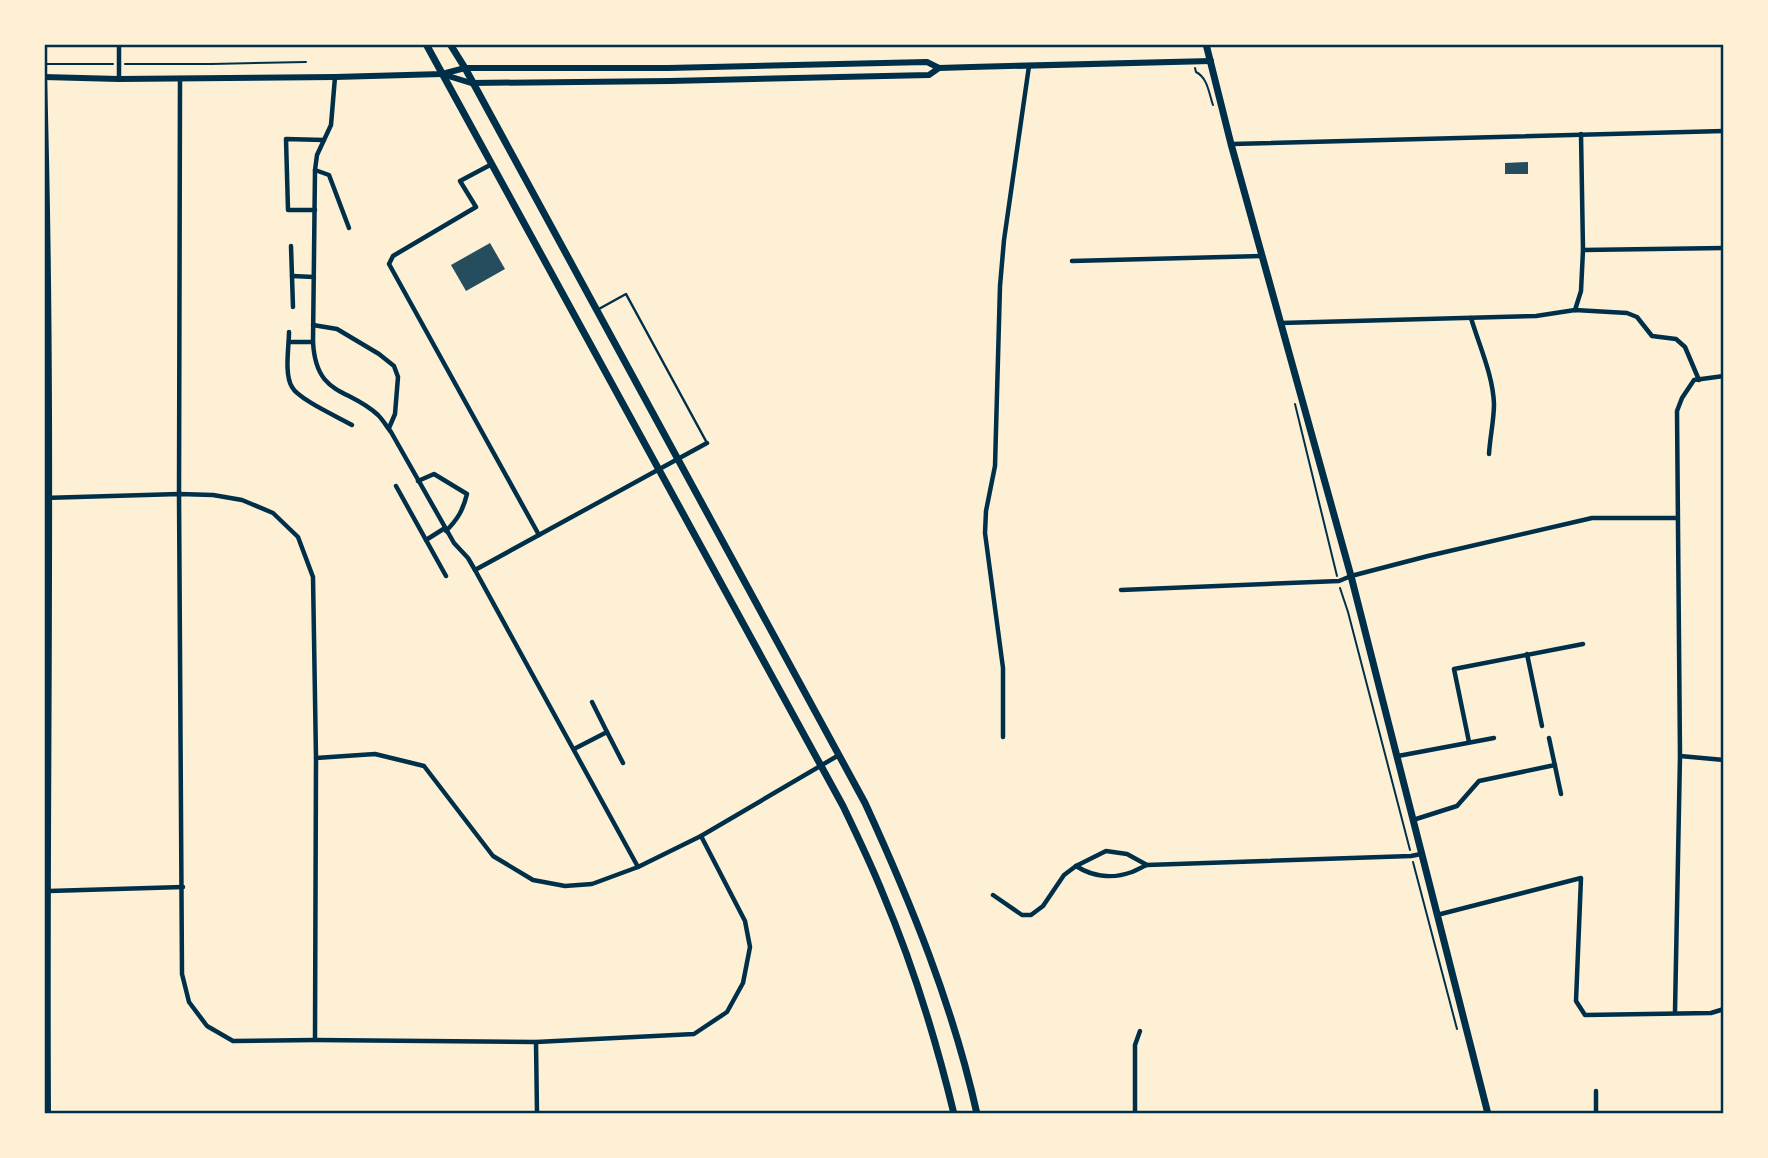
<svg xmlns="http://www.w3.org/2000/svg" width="1768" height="1158" viewBox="0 0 1768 1158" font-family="Helvetica,sans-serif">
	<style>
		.building { fill: #264d5e }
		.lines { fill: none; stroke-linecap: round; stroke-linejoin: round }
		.path { stroke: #003049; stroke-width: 2 }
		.service { stroke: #003049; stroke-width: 2.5 }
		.minor { stroke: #003049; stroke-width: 4.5 }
		.tertiary { stroke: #003049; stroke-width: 6 }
		.secondary { stroke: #003049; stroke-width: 7 }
		.primary { stroke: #003049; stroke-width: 7 }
		.neatline { fill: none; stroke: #003049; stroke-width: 2.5 }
	</style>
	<rect width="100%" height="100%" fill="#fdf0d5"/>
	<g class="building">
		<polygon points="1528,162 1528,174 1505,174 1505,163"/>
		<polygon points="490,243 505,269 466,291 451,265"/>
	</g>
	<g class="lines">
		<g class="path">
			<polyline points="44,64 113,64"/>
			<polyline points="125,64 211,64 306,62"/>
			<path d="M1195 68 1196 72C1208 78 1209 94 1213 105"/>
			<polyline points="1295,404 1337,576"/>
			<polyline points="1340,588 1348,612 1410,850"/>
			<polyline points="1413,862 1457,1029"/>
		</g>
		<polyline class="service" points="597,310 626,294 707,443"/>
		<g class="minor">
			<polyline points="119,44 119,79"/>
			<path d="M335 77 331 125 317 155 315 170 313 342C316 397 348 387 378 415 383 420 387 427 391 432L454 543 468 558 475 570 638 867"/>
			<polyline points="180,78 179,494 182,974 189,1002 207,1026 233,1041 315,1040 536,1042 694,1034 727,1012 743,983 750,947 745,921 701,836"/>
			<polyline points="1232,144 1724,131"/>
			<polyline points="492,164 460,181 476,207 393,256 389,264 539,535"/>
			<polyline points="315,170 329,175 349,228"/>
			<polyline points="315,210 288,210 286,139 324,140"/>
			<polyline points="291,246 293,307"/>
			<polyline points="1583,250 1724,248"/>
			<polyline points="1072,261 1262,256"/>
			<polyline points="292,276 314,277"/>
			<polyline points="1575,310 1581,291 1583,250 1581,134"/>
			<path d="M1471 318C1479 345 1493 375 1494 404 1494 420 1490 437 1489 454"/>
			<polyline points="1281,323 1536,316 1575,310 1627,313 1637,317 1652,336 1676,339 1685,347 1699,380"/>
			<polyline points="313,325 337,329 379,354 394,366 398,377 395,414 389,428"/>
			<path d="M289 332C289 347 284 374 292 387 298 399 338 417 352 425"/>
			<polyline points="289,342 313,342"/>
			<path d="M418 481 434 474 467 494C463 510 458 519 446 531"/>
			<polyline points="396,486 446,576"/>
			<polyline points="44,498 179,494 213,495 242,500 273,513 298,537 313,577 316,758 315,1040"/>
			<polyline points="426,540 445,528"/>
			<polyline points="475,570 707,443"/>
			<polyline points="1121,590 1339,581 1351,576 1428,556 1592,518 1677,518"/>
			<polyline points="1527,654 1542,726"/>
			<polyline points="592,702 607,732"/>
			<polyline points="1003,737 1003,668 985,533 986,511 995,466 1000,286 1004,240 1029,66"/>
			<polyline points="1549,738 1561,794"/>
			<polyline points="1469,742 1454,669 1583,644"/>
			<polyline points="574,749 607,732 623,763"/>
			<polyline points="1398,756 1494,738"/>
			<polyline points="1680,756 1724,760"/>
			<polyline points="316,758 375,754 424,766 493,856 533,880 565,886 592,884 638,867 701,836 839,755"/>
			<polyline points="1413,820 1457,806 1479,781 1555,765"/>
			<path d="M1106 851 1127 854 1147 865C1142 867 1137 870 1132 872 1113 879 1093 877 1076 866Z"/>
			<polyline points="1147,865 1411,856 1421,854"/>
			<polyline points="49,891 183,887"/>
			<polyline points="993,895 1022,915 1031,915 1043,906 1064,875 1076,866"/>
			<polyline points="1437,915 1581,878 1576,1001 1585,1015 1711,1013 1724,1009"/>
			<polyline points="1675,1012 1680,756 1677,411 1682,398 1694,380 1724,376"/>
			<polyline points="536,1042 537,1114"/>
			<polyline points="1135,1114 1135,1045 1140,1031"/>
			<polyline points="1596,1114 1596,1091"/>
		</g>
		<g class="tertiary">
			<polyline points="445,75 471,83 670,81 929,75 939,68"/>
			<polyline points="44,77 119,79 335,77 442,74 465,68 668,68 927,62 939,68 971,67 1211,61"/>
			<path d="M44 77C54 423 46 769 48 1114"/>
		</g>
		<polyline class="secondary" points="1206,44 1231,144 1351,576 1488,1114"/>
		<g class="primary">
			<path d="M426 44 843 806C857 835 871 864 883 894 913 965 936 1040 954 1114"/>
			<path d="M450 44 465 68 865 803C911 903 953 1006 977 1114"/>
		</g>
	</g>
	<rect width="1768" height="1158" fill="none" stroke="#fdf0d5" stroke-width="91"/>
	<rect x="46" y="46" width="1676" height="1066" class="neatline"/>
</svg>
